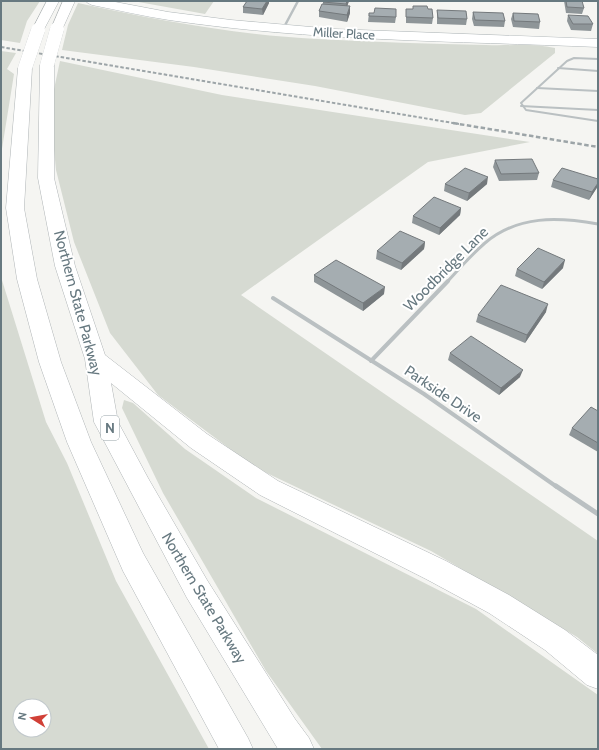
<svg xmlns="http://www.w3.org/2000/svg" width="599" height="750" viewBox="0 0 599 750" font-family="Cabin,sans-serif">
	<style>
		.green { fill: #d6dad2; fill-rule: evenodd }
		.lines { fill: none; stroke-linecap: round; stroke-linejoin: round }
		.secondary-casing { stroke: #afb6b8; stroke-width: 1 }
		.highway-casing { stroke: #b0b5b7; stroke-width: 1 }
		.lane { stroke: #bac0c2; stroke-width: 2 }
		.street-far3 { stroke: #bac0c2; stroke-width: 2.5 }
		.street-far2 { stroke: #bac0c2; stroke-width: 3 }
		.street-far1 { stroke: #bac0c2; stroke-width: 4 }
		.street { stroke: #bac0c2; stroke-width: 5 }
		.secondary { fill: #fff; fill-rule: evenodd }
		.highway { fill: #fff; fill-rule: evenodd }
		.rail-far1 { stroke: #9da5a8; stroke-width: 2; stroke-dasharray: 3.5 2; stroke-linecap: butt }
		.rail { stroke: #9da5a8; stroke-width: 2.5; stroke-dasharray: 4.5 2.5; stroke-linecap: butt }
		.highway-bridge-casing { stroke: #b0b5b7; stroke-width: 14; stroke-linecap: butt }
		.highway-bridge { stroke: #fff; stroke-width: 14 }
		.wall { fill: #8e9598 }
		.shaded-wall { fill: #74797c }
		.building { fill: #a5adb1; stroke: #74797c }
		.labels { text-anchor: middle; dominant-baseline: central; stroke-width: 4; stroke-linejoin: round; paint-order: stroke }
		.far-street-label { font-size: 13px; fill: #677980; stroke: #fff }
		.shield { fill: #fff; stroke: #95a1a6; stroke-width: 1 }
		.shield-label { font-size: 14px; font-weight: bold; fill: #677980 }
		.street-label { font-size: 15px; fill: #677980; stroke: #fff }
	</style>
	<rect width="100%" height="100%" fill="#f5f5f2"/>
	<g class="green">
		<polygon points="1,1 40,1 27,21 20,43 1,40"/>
		<polygon points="133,1 214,1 205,14"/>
		<path d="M78 3C157 20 236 35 317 39 373 42 429 44 486 45 509 46 533 43 555 48V53L481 113 465 115 315 86 194 67 62 50 68 25Z"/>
		<polygon points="1,51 16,53 7,69 14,74 1,155"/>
		<polygon points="60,61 222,95 530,142 428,162 241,295 598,541 598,654 577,637 431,551 254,467 158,395 110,333 74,242 56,170 50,108"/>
		<path d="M1 277 46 422 67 463 116 581 209 749H1ZM20 706H44V730H20Z"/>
		<polygon points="124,400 133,403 185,449 256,498 476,609 598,695 598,749 322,749 266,671 163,493 122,408"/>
	</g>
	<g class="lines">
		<defs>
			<path id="secondary" d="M86 1H110L168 12 231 20 334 29 598 39V47C455 41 311 41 169 20 143 16 118 10 92 5L88 3Z"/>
			<g id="highway">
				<polygon points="47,1 59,1 42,33 34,33 32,30"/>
				<polygon points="63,1 75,1 61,32 53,32 51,29"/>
				<polygon points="47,61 52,62 54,65 54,178 75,266 105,355 207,434 278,481 446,561 509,595 565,630 598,655 598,689 587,685 545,650 489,613 426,579 260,495 191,448 111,383 118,422 148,478 207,580 295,719 309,738 314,749 278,749 187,598 94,422 85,359 55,266 38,178 40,65 42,62"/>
				<polygon points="25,64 30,65 32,68 24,208 37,279 61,362 91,442 143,553 248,738 253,749 219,749 123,571 67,442 39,362 17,279 6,208 18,68 20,65"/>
			</g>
		</defs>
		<use href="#secondary" class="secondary-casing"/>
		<use href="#highway" class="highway-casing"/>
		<g class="lane">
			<polyline points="598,59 574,58 567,61 521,103 526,110 598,121"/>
			<polyline points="558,68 598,71"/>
			<polyline points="537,88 598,91"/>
			<polyline points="521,106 598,110"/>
		</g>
		<polyline class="street-far3" points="283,29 298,1"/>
		<path class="street-far2" d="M447 282C459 269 471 255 485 243 518 215 558 217 598 224"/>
		<g class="street-far1">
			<polyline points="273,298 424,394 557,487"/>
			<polyline points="371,361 448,281"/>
		</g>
		<polyline class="street" points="556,486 598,514"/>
		<use href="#secondary" class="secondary"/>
		<use href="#highway" class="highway"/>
		<polyline class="rail-far1" points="1,47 459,124"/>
		<polyline class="rail" points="453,123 598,147"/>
		<defs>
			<g id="highway-bridge">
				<polyline points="47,65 57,29"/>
				<polyline points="25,68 38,30"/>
			</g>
		</defs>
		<use href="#highway-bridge" class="highway-bridge-casing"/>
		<use href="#highway-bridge" class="highway-bridge"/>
	</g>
	<g class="wall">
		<polygon points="247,1 269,1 269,3 263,15 243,13 243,7"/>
		<polygon points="323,1 349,1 347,6 350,6 350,13 347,22 319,17 319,11 323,4"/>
		<polygon points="438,1 452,1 451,2 438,2"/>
		<polygon points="564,1 566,1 584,8 582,14 566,13"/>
		<polygon points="413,6 428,9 433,18 432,24 406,23 406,9 413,9"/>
		<polygon points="437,10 467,19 466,25 437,24"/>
		<polygon points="473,12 505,21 504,27 474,26 472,19"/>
		<polygon points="369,13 396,17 395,23 368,22"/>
		<polygon points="513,13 540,22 539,29 513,27 511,19"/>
		<polygon points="568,15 593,24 591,31 571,30 567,21"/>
		<polygon points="495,160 539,173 537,180 499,181 493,167"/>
		<polygon points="553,180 598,186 589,200 551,187"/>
		<polygon points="445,184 487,184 467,201 444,191"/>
		<polygon points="461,208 460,215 439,235 412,223 413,216"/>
		<polygon points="425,242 424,249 401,270 376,259 377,251"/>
		<polygon points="563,268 542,289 515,276 517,269"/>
		<polygon points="314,275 384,294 363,311 314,282"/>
		<polygon points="546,312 525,343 476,322 478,315"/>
		<polygon points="450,353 520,377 499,395 448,360"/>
		<polygon points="598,411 598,452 569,435 572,428"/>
	</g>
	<g class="shaded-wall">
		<polygon points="267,1 269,1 269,3 263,15 262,9"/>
		<polygon points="347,1 349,1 346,10 346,4"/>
		<polygon points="350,6 350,13 347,22 347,15"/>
		<polygon points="488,177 487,184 467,201 469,193"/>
		<polygon points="598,183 598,186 589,200 592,192"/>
		<polygon points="461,208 460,215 439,235 440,228"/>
		<polygon points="425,242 424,249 401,270 402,263"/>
		<polygon points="565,260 563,268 542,289 544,282"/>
		<polygon points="385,287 384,294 363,311 363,303"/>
		<polygon points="548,304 546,312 525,343 527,335"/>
		<polygon points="523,370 520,377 499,395 501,388"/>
	</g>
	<g class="building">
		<polygon points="247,1 267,1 262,9 243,7"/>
		<polygon points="323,1 347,1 346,4 323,2"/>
		<polygon points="566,1 582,1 584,8 567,7"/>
		<polygon points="322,4 350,6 347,15 319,11"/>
		<polygon points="413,6 427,6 428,9 432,9 433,18 406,17 406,9 413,9"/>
		<polygon points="375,8 396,9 396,17 369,16 369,13 374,13"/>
		<polygon points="437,10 466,11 467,19 438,18"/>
		<polygon points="473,12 503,13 505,21 475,20"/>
		<polygon points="513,13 538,14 540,22 514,21"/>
		<polygon points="568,15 588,16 593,24 573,24"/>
		<polygon points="532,159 539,173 501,174 495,160"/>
		<polygon points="465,168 488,177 469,193 445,184"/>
		<polygon points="562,168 598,179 598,183 592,192 553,180"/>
		<polygon points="434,197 461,208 440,228 413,216"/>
		<polygon points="400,231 425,242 402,263 377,251"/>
		<polygon points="538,248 565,260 544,282 517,269"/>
		<polygon points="336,260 385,287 363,303 314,275"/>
		<polygon points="501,285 548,304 527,335 478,315"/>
		<polygon points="471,336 523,370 501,388 450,353"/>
		<polygon points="591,407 598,411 598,443 572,428"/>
	</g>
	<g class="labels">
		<g class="far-street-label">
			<text transform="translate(344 33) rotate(3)">Miller Place</text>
		</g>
		<rect class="shield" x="101" y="416" width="18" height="24" rx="3"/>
		<g class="shield-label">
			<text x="110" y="428">N</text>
		</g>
		<g class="street-label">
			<text transform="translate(446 269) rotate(-45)">Woodbridge Lane</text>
			<text transform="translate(78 303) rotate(75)">Northern State Parkway</text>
			<text transform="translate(443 394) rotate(34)">Parkside Drive</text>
			<text transform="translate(204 598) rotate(59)">Northern State Parkway</text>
		</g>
	</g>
	<rect width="599" height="750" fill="none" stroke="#677980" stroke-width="4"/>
	<g transform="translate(32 718) rotate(281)"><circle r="19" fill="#ffffff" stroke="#c2c9cc"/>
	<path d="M0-3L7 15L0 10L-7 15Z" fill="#d14037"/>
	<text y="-6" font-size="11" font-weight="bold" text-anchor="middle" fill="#677980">N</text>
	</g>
</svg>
